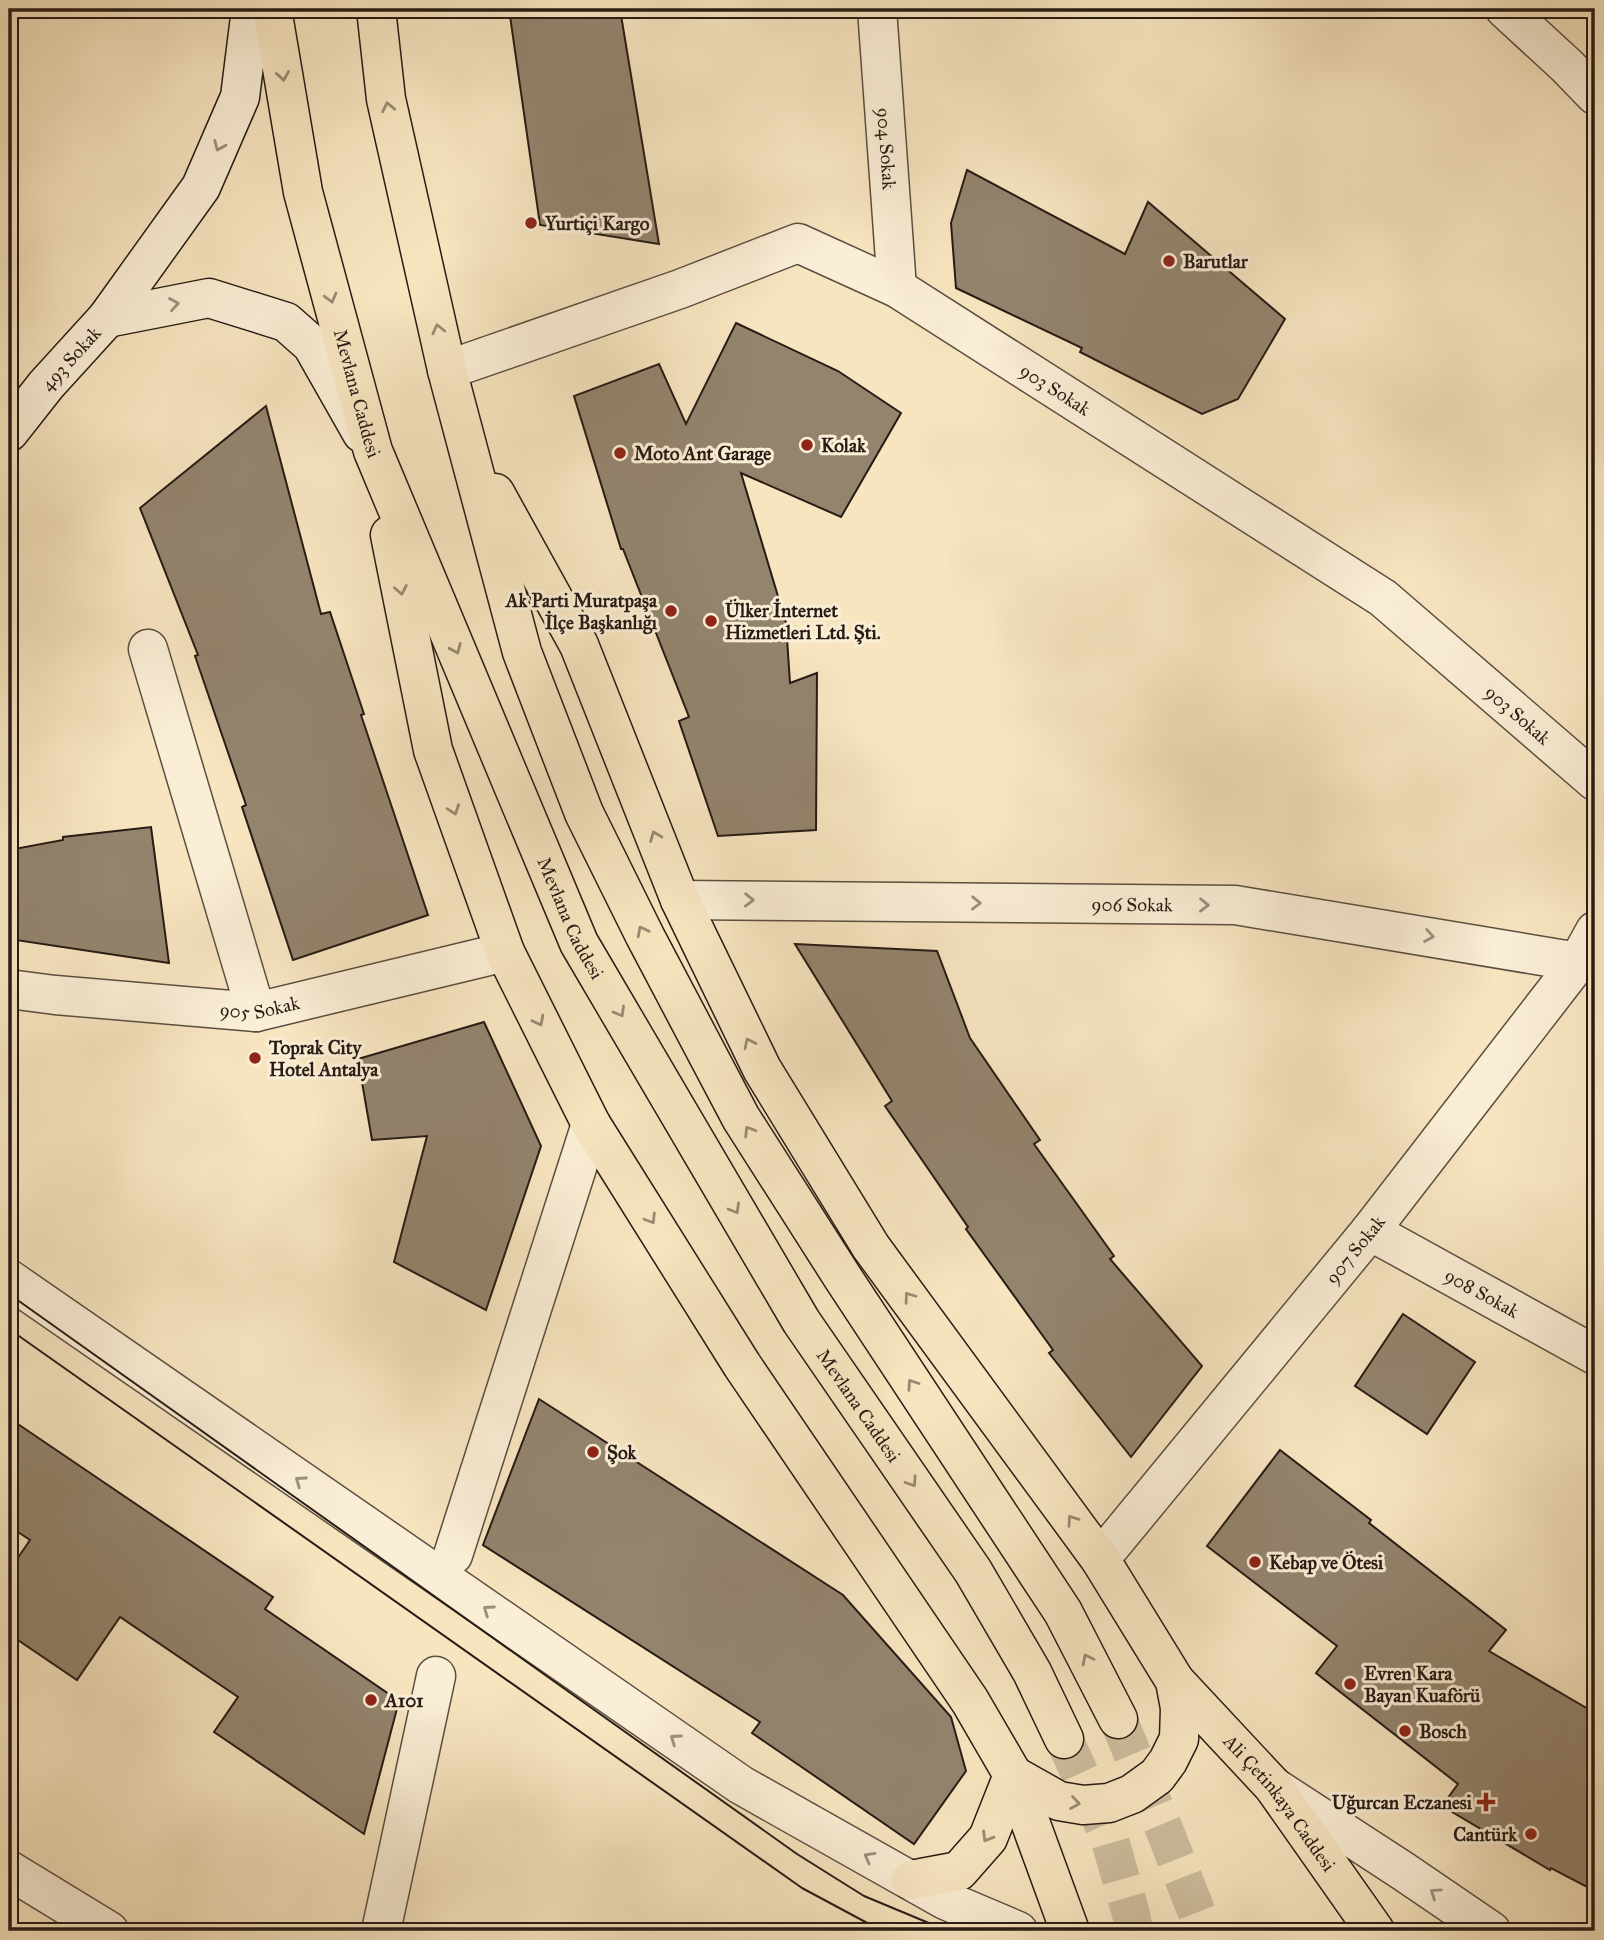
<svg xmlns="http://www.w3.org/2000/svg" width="1604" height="1940" viewBox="0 0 1604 1940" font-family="'IM FELL Great Primer',serif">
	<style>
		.building { fill: #93846e; stroke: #271b15; stroke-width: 2 }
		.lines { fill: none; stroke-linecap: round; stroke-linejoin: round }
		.primary-tunnel { stroke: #cdbd9e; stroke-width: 38; stroke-dasharray: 38 19; stroke-linecap: butt }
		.street-casing { stroke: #5b4e40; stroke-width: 41 }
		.secondary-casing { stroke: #271b15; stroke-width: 41 }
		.primary-casing { stroke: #271b15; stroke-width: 41 }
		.street { stroke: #faeed6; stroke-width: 38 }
		.secondary { stroke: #faeed6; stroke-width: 38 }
		.primary { stroke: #f7e5c0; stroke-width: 38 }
		.tram { stroke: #271b15; stroke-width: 2 }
		.oneway { stroke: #998a73 }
		.oneway2 { stroke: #9b8f7f }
		.poi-dot { fill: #8f2418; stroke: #faeed6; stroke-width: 2.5 }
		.labels { text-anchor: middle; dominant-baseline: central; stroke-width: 6; stroke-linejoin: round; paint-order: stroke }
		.street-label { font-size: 19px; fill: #271b15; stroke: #faeed6 }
		.poi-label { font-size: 19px; font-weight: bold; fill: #271b15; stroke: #faeed6; text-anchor: start }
	</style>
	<rect width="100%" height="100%" fill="#f7e5c0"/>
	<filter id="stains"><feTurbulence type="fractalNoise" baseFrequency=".00286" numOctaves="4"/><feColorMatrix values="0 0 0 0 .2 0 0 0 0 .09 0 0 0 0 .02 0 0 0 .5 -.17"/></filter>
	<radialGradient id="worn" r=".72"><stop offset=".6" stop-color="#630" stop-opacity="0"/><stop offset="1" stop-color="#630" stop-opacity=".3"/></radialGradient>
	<g class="building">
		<polygon points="509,9 620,9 659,244 540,225"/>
		<polygon points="967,170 1125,254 1148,202 1285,319 1238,399 1202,414 1080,352 1082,348 956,288 951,223"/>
		<polygon points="736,323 838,371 901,413 841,517 741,473 786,623 790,683 817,673 816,830 718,836 679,721 689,717 623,549 621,549 574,396 659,364 686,424"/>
		<polygon points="266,406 321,614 330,612 364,714 361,715 428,915 293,960 242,807 246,805 195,656 198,655 140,508"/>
		<polygon points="151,827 169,963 9,939 9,850 63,840 63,837"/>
		<polygon points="795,944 937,951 970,1038 1040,1140 1034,1144 1114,1256 1110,1259 1202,1366 1131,1457 1049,1353 1053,1350 966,1229 968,1227 885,1106 892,1101"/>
		<polygon points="484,1022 541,1146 486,1310 394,1262 427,1136 372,1140 358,1059"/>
		<polygon points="1403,1314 1475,1362 1427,1434 1355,1386"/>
		<polygon points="539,1399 843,1595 951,1717 966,1771 914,1844 752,1733 760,1722 483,1545"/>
		<polygon points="9,1418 273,1597 265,1609 399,1701 364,1834 214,1732 238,1697 120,1617 77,1680 9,1634 9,1571 30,1540 9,1526"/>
		<polygon points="1280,1450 1371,1520 1369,1523 1506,1630 1489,1651 1595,1713 1595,1891 1551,1868 1550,1870 1442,1806 1458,1784 1316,1673 1337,1646 1207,1546"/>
	</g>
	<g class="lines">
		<g class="primary-tunnel">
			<polyline points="1118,1719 1164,1829 1197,1913 1199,1931"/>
			<polyline points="1064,1739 1109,1837 1131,1914 1134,1931"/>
		</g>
		<defs>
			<g id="street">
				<path id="s1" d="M877 9 897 288"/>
				<polyline points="1505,9 1567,66 1595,95"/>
				<path id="s2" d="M447 370 680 289 798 243 897 288 1383 598 1595 781"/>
				<polyline points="148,649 256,1012"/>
				<path id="s3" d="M680 900 1235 905 1578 962"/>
				<path id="s4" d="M9 989 55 995 256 1012 505 952"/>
				<path id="s5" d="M1370 1231 1595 1355"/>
				<polyline points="9,1279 741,1785 945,1900 1018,1931"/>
				<polyline points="453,1555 591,1124"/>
				<path id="s6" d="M1100 1559 1370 1231 1578 962 1595 931"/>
				<polyline points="1274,1787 1403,1871 1491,1931"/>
				<polyline points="9,1870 109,1931"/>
				<polyline points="381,1931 436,1676"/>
			</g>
			<g id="secondary">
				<polyline points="107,318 209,298 286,322 312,345 362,433"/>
				<path id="s7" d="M9 432 46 385 107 318 201 187 240 97 251 9"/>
			</g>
			<g id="primary">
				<path id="s8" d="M272 9 303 192 373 451 579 943 801 1321 973 1571 1032 1672 1064 1739"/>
				<polyline points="376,9 386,99 447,370 522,652 584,813 645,936 741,1118 843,1278 1063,1612 1118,1719"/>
				<polyline points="495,493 579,645 680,900 762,1069 871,1247 1100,1559 1175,1681 1180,1708 1179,1739 1168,1761 1157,1776 1132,1794 1109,1803 1083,1805 1059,1801 1013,1775 988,1838 959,1871 911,1880"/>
				<polyline points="390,535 433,750 505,952 591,1124 742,1365 970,1701 1013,1775 1070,1931"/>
				<path id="s9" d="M1175 1681 1273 1786 1375 1931"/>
			</g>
		</defs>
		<use href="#street" class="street-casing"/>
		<use href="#secondary" class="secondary-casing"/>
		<use href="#primary" class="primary-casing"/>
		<use href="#street" class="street"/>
		<use href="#secondary" class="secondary"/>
		<use href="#primary" class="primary"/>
		<g class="tram">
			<polyline points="9,1294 797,1854 864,1896 948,1931"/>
			<polyline points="9,1329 802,1888 871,1925 887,1931"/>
		</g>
	</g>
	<defs><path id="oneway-chevron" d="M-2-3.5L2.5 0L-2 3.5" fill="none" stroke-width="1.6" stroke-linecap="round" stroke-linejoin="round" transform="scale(1.75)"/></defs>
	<g class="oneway">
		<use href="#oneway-chevron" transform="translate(283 76) rotate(81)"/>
		<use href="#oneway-chevron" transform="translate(388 107) rotate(-102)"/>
		<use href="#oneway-chevron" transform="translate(331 298) rotate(75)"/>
		<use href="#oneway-chevron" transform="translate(438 329) rotate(-103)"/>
		<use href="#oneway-chevron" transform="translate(401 590) rotate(79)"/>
		<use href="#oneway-chevron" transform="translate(456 649) rotate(67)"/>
		<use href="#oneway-chevron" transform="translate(454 810) rotate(71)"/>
		<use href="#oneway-chevron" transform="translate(655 836) rotate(-112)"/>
		<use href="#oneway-chevron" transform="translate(642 931) rotate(-117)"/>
		<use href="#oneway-chevron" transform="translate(620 1012) rotate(60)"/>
		<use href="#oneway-chevron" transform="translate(539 1021) rotate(63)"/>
		<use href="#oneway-chevron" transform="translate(749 1043) rotate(-116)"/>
		<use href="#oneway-chevron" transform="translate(749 1131) rotate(-122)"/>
		<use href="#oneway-chevron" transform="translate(735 1209) rotate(60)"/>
		<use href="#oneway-chevron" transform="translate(651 1219) rotate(58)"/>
		<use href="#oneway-chevron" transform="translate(909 1297) rotate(-126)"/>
		<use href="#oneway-chevron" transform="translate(912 1384) rotate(-124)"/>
		<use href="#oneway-chevron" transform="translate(912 1482) rotate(56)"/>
		<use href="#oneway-chevron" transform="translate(1072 1520) rotate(-125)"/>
		<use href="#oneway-chevron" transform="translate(1087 1659) rotate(-117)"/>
		<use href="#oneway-chevron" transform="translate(1075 1803) rotate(9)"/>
		<use href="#oneway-chevron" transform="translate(987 1837) rotate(121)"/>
	</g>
	<g class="oneway2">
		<use href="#oneway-chevron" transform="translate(219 146) rotate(113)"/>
		<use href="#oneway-chevron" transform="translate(174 304) rotate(-10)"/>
		<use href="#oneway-chevron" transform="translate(749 900) rotate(1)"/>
		<use href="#oneway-chevron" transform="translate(976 903) rotate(1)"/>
		<use href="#oneway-chevron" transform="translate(1204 905) rotate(1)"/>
		<use href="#oneway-chevron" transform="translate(1429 936) rotate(10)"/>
		<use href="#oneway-chevron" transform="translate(300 1481) rotate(-145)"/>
		<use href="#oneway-chevron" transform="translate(488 1610) rotate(-145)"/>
		<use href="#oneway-chevron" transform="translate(675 1739) rotate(-145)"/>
		<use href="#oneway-chevron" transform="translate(869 1857) rotate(-151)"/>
		<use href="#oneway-chevron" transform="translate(1435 1893) rotate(-146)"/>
	</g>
	<g class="poi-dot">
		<circle cx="531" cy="223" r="7"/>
		<circle cx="1169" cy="261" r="7"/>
		<circle cx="807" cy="445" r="7"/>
		<circle cx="620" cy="453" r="7"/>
		<circle cx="671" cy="611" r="7"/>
		<circle cx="711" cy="621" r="7"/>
		<circle cx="255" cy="1058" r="7"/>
		<circle cx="593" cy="1452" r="7"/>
		<circle cx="1255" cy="1562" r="7"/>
		<circle cx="1350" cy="1684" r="7"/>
		<circle cx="371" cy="1700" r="7"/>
		<circle cx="1405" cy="1731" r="7"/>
		<path d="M1482.5 1791.5h7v7h7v7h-7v7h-7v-7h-7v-7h7z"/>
		<circle cx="1531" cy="1834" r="7"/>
	</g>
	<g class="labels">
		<g class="street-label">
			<text stroke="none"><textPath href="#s1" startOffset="140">904 Sokak</textPath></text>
			<text stroke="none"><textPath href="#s7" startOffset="96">493 Sokak</textPath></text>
			<text stroke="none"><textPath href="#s2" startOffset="670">903 Sokak</textPath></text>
			<text stroke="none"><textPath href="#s8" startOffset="394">Mevlana Caddesi</textPath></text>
			<text stroke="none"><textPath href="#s2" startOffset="1237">903 Sokak</textPath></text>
			<text stroke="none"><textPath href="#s3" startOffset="452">906 Sokak</textPath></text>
			<text stroke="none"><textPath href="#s8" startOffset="961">Mevlana Caddesi</textPath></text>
			<text stroke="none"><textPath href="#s4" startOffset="252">905 Sokak</textPath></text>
			<text stroke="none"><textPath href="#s6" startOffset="401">907 Sokak</textPath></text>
			<text stroke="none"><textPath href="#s5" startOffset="128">908 Sokak</textPath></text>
			<text stroke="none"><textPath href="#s8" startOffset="1528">Mevlana Caddesi</textPath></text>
			<text stroke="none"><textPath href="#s9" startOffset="161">Ali Çetinkaya Caddesi</textPath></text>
		</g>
		<g class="poi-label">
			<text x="545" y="223">Yurtiçi Kargo</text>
			<text x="1183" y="261">Barutlar</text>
			<text x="821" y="445">Kolak</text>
			<text x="634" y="453">Moto Ant Garage</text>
			<text x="657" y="600" text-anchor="end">Ak Parti Muratpaşa<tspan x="657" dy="22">İlçe Başkanlığı</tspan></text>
			<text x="725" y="610">Ülker İnternet<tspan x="725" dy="22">Hizmetleri Ltd. Şti.</tspan></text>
			<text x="269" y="1047">Toprak City<tspan x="269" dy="22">Hotel Antalya</tspan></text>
			<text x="607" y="1452">Şok</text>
			<text x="1269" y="1562">Kebap ve Ötesi</text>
			<text x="1364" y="1673">Evren Kara<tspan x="1364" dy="22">Bayan Kuaförü</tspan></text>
			<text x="385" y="1700">A101</text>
			<text x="1419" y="1731">Bosch</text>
			<text x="1472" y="1802" text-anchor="end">Uğurcan Eczanesi</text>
			<text x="1517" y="1834" text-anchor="end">Cantürk</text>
		</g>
	</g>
	<rect width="1604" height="1940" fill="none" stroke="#f7e5c0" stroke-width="35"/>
	<rect x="10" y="10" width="1583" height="1919" fill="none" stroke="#271b15" stroke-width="3.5"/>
	<rect x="18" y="18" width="1569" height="1905" fill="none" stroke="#271b15" stroke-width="2"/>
	<rect width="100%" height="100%" filter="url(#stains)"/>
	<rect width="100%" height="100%" fill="url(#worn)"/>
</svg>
